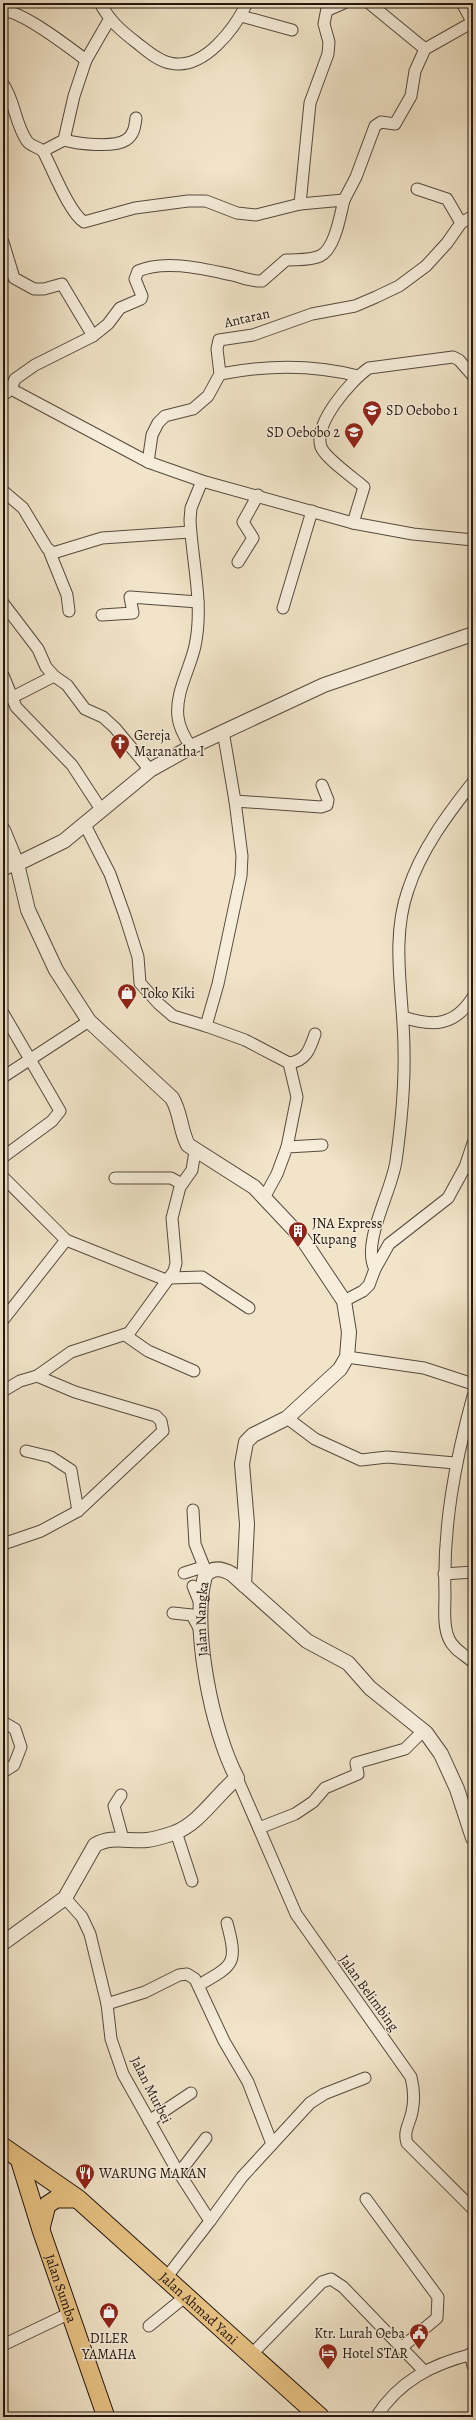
<svg xmlns="http://www.w3.org/2000/svg" width="476" height="2420" viewBox="0 0 476 2420" font-family="Alegreya,serif">
	<style>
		.lines { fill: none; stroke-linecap: round; stroke-linejoin: round }
		.minor-casing { stroke: #564a3e; stroke-width: 13 }
		.tertiary-casing { stroke: #564a3e; stroke-width: 16 }
		.primary-casing { stroke: #231610; stroke-width: 19 }
		.trunk-casing { stroke: #231610; stroke-width: 20 }
		.minor { stroke: #f6eddb; stroke-width: 11 }
		.tertiary { stroke: #f6eddb; stroke-width: 14 }
		.primary { stroke: #e8c284; stroke-width: 17 }
		.trunk { stroke: #e8c284; stroke-width: 18 }
		.labels { text-anchor: middle; dominant-baseline: central; stroke-width: 3; stroke-linejoin: round; paint-order: stroke }
		.street-label { font-size: 14px; fill: #231610; stroke: #f6eddb }
		.poi-label { font-size: 14px; fill: #231610; stroke: #f6eddb; text-anchor: start }
	</style>
	<rect width="100%" height="100%" fill="#f1e4c8"/>
	<filter id="stains"><feTurbulence type="fractalNoise" baseFrequency=".005" numOctaves="4"/><feColorMatrix values="0 0 0 0 .2 0 0 0 0 .09 0 0 0 0 .02 0 0 0 .5 -.17"/></filter>
	<radialGradient id="worn" r=".72"><stop offset=".6" stop-color="#630" stop-opacity="0"/><stop offset="1" stop-color="#630" stop-opacity=".3"/></radialGradient>
	<g class="lines">
		<defs>
			<g id="minor">
				<path d="M100 3C110 21 120 30 137 43 146 50 158 61 170 63 204 71 235 28 247 3"/>
				<polyline points="369,3 425,49"/>
				<polyline points="462,3 473,23"/>
				<polyline points="328,10 344,3"/>
				<path d="M3 11C21 10 70 48 86 60"/>
				<polyline points="241,16 292,30"/>
				<path d="M3 84C15 101 15 124 27 141 31 147 41 147 44 153 53 170 69 212 84 222L135 208 188 201H206L237 213 256 215 300 204 344 200C340 216 335 249 320 256 309 261 297 259 286 260L262 281C252 282 241 277 232 275 204 269 165 259 138 271L135 279 142 296 141 299 120 308 108 324 93 336 35 365 15 379 11 389"/>
				<path d="M64 140C78 144 114 148 126 140 134 135 135 126 136 118"/>
				<polyline points="43,151 64,140 74,96 86,60 109,20"/>
				<polyline points="417,189 447,199 461,223"/>
				<polyline points="344,200 356,177 375,126 381,122 395,124 411,96 415,71 425,49 473,22"/>
				<polyline points="300,204 310,103 328,54 329,42 324,24 328,3"/>
				<polyline points="3,242 14,278 34,289 44,289 62,284 93,336"/>
				<path d="M220 374C266 365 312 364 358 376"/>
				<polyline points="3,395 11,389 148,462 202,481 353,523 413,534 473,540"/>
				<polyline points="148,462 152,435 158,423 165,416 193,409 208,396 220,374 217,349 219,340 253,335 312,314 355,306 376,297 399,286 426,266 447,243 461,223 473,216"/>
				<polyline points="3,491 23,508 47,548 53,553 102,538 190,532"/>
				<path d="M353 523 364 487C354 478 326 459 321 447 313 424 351 380 369 368L453 357 459 360 473 376"/>
				<polyline points="50,553 67,595 69,611"/>
				<polyline points="238,562 253,538 243,522 258,495"/>
				<polyline points="3,603 38,649 46,667 54,676"/>
				<polyline points="283,608 312,511"/>
				<polyline points="102,615 133,613 130,597 198,602"/>
				<polyline points="3,675 16,707 72,765 102,811"/>
				<polyline points="11,698 54,676 67,685 85,709 103,717 115,728 150,770"/>
				<path d="M223 731 235 801 242 856 241 876 218 984 206 1026 245 1040 289 1063C306 1061 310 1049 315 1034"/>
				<path d="M191 747C185 738 179 728 178 717 175 693 190 669 195 646 204 604 192 562 190 520L191 508 202 481"/>
				<polyline points="235,801 321,807 327,805 328,800 322,785"/>
				<polyline points="85,825 110,874 125,916 138,957 140,983 159,1004 173,1016 206,1026"/>
				<polyline points="3,870 17,864"/>
				<polyline points="3,1013 60,1111 52,1121 3,1157"/>
				<path d="M403 1017C433 1027 455 1026 473 997"/>
				<polyline points="3,1077 89,1021"/>
				<polyline points="287,1147 297,1097 289,1063"/>
				<polyline points="3,1177 66,1240"/>
				<polyline points="115,1178 171,1178 182,1184"/>
				<polyline points="265,1196 277,1174 287,1147 322,1145"/>
				<path d="M375 1269C361 1243 392 1191 396 1161 401 1125 405 1087 404 1050 404 997 390 941 408 890 421 850 447 815 473 782"/>
				<polyline points="170,1278 202,1277 249,1308"/>
				<polyline points="344,1301 363,1291 369,1285 375,1269 389,1244 448,1198 465,1167 473,1143"/>
				<polyline points="3,1320 66,1240 166,1280"/>
				<polyline points="125,1335 148,1351 194,1371"/>
				<polyline points="347,1357 424,1368 473,1384"/>
				<polyline points="3,1391 20,1381 37,1376 71,1352 129,1333 174,1271 176,1263 172,1218 180,1187 192,1170 195,1151"/>
				<path d="M473 1396C455 1462 443 1525 445 1594 445 1608 443 1626 449 1639 453 1649 465 1655 473 1662"/>
				<polyline points="287,1418 315,1439 361,1460 387,1457 455,1463"/>
				<polyline points="26,1451 51,1457 71,1470 78,1511"/>
				<polyline points="193,1510 195,1544 207,1574"/>
				<polyline points="3,1544 41,1531 78,1511 163,1431 161,1421 156,1416 75,1392 37,1376"/>
				<polyline points="184,1573 203,1567"/>
				<polyline points="444,1574 473,1572"/>
				<polyline points="193,1586 201,1606"/>
				<polyline points="173,1613 192,1615 200,1630"/>
				<polyline points="3,1722 15,1729 21,1747 14,1765 3,1772"/>
				<path d="M237 1778 296 1914 411 2077C414 2089 415 2099 412 2112 410 2123 403 2131 407 2143L473 2209"/>
				<polyline points="121,1795 114,1806 123,1839"/>
				<polyline points="259,1828 295,1814 313,1802 325,1788 358,1774 356,1763 405,1749 423,1731"/>
				<polyline points="176,1832 192,1881"/>
				<polyline points="65,1898 82,1917 90,1934 107,2004 111,2039 123,2074 174,2165 210,2221 166,2278"/>
				<path d="M199 1985C234 1965 238 1964 227 1923"/>
				<polyline points="107,2004 145,1992 179,1975 187,1974 195,1979 224,2041 248,2082 272,2144"/>
				<polyline points="149,2121 191,2093"/>
				<polyline points="179,2173 206,2138"/>
				<polyline points="366,2199 438,2297 437,2318 401,2348"/>
				<polyline points="210,2221 242,2177 310,2103 324,2094 365,2078"/>
				<polyline points="149,2326 186,2296"/>
				<polyline points="3,2345 70,2313"/>
				<polyline points="470,2354 473,2366"/>
				<polyline points="251,2355 322,2282 331,2279 343,2287 424,2371"/>
				<path d="M376 2417C399 2381 432 2364 473 2354"/>
			</g>
			<g id="tertiary">
				<path d="M3 830 17 864 28 910 56 970 89 1021 172 1098C181 1113 180 1130 188 1145L254 1187 302 1238 344 1301 349 1332 347 1357 340 1369 287 1418 253 1435 246 1442 242 1464 247 1524 244 1585"/>
				<polyline points="17,864 64,841 150,770 191,747 324,685 473,634"/>
				<path id="s1" d="M3 1943 65 1898 95 1845C111 1835 130 1842 147 1840 156 1839 165 1836 174 1833 200 1823 216 1795 237 1778 212 1731 191 1628 205 1576 213 1566 223 1569 232 1574L307 1641 348 1663 370 1688 426 1733 441 1754 457 1789 473 1838"/>
			</g>
			<g id="primary">
				<path id="s2" d="M19 2159 41 2230 106 2417"/>
				<polyline points="41,2228 47,2205 56,2199 78,2199"/>
			</g>
			<g id="trunk">
				<path id="s3" d="M3 2147 78 2199 320 2417"/>
			</g>
		</defs>
		<use href="#minor" class="minor-casing"/>
		<use href="#tertiary" class="tertiary-casing"/>
		<use href="#primary" class="primary-casing"/>
		<use href="#trunk" class="trunk-casing"/>
		<use href="#minor" class="minor"/>
		<use href="#tertiary" class="tertiary"/>
		<use href="#primary" class="primary"/>
		<use href="#trunk" class="trunk"/>
	</g>
	<defs>
		<symbol id="school-pin" viewBox="-11 -11 22 30"><path d="M0 17L-7.5 6A9.5 9.5 0 1 1 7.5 6Z" fill="#8f2418" stroke="#f6eddb"/><path d="M0-5L7-2L0 1L-7-2ZM-4 1L0 2.5L4 1V4Q0 6-4 4Z" fill="#fff"/></symbol>
		<symbol id="church-pin" viewBox="-11 -11 22 30"><path d="M0 17L-7.5 6A9.5 9.5 0 1 1 7.5 6Z" fill="#8f2418" stroke="#f6eddb"/><path d="M-1.2-6h2.4v3.5h3.3v2.4h-3.3V6h-2.4V-.1h-3.3v-2.4h3.3Z" fill="#fff"/></symbol>
		<symbol id="shop-pin" viewBox="-11 -11 22 30"><path d="M0 17L-7.5 6A9.5 9.5 0 1 1 7.5 6Z" fill="#8f2418" stroke="#f6eddb"/><path d="M-5-2.5h2.3a2.7 3.5 0 0 1 5.4 0H5L5.5 6h-11ZM-1.5-2.5h3a1.5 2.3 0 0 0-3 0Z" fill="#fff"/></symbol>
		<symbol id="building-pin" viewBox="-11 -11 22 30"><path d="M0 17L-7.5 6A9.5 9.5 0 1 1 7.5 6Z" fill="#8f2418" stroke="#f6eddb"/><path d="M-4-6H4V6H1V3H-1V6H-4ZM-2.5-4.3h1.7v1.8h-1.7ZM.8-4.3h1.7v1.8H.8ZM-2.5-1h1.7V.8h-1.7ZM.8-1h1.7V.8H.8Z" fill="#fff"/></symbol>
		<symbol id="restaurant-pin" viewBox="-11 -11 22 30"><path d="M0 17L-7.5 6A9.5 9.5 0 1 1 7.5 6Z" fill="#8f2418" stroke="#f6eddb"/><path d="M-5-6h1v4h1v-4h1v4h1v-4h1v5L-1.5 .5V6h-2V.5L-5-1ZM5-6V6H3V1.5H1.5Q1.5-4 5-6Z" fill="#fff"/></symbol>
		<symbol id="civic-pin" viewBox="-11 -11 22 30"><path d="M0 17L-7.5 6A9.5 9.5 0 1 1 7.5 6Z" fill="#8f2418" stroke="#f6eddb"/><path d="M-.6-6.5H3V-4.5H.6V-3L4-1V1h2V6H-6V1h2V-1L-.6-3ZM-1.2 2.5V6h2.4V2.5Z" fill="#fff"/></symbol>
		<symbol id="hotel-pin" viewBox="-11 -11 22 30"><path d="M0 17L-7.5 6A9.5 9.5 0 1 1 7.5 6Z" fill="#8f2418" stroke="#f6eddb"/><path d="M-6-4.5h1.5V1H6V5H4.5V3h-9V5H-6ZM-4 0a1.8 1.8 0 1 1 3.6 0ZM.5 0V-2.5h3Q6-2.5 6 0Z" fill="#fff"/></symbol>
	</defs>
	<g fill-rule="evenodd">
		<use href="#school-pin" x="361" y="399" width="22" height="30"/>
		<use href="#school-pin" x="343" y="421" width="22" height="30"/>
		<use href="#church-pin" x="109" y="732" width="22" height="30"/>
		<use href="#shop-pin" x="116" y="982" width="22" height="30"/>
		<use href="#building-pin" x="287" y="1220" width="22" height="30"/>
		<use href="#restaurant-pin" x="74" y="2162" width="22" height="30"/>
		<use href="#shop-pin" x="98" y="2301" width="22" height="30"/>
		<use href="#civic-pin" x="408" y="2322" width="22" height="30"/>
		<use href="#hotel-pin" x="317" y="2342" width="22" height="30"/>
	</g>
	<g class="labels">
		<g class="street-label">
			<text transform="translate(247 318) rotate(-13)">Antaran</text>
			<text stroke="none"><textPath href="#s1" startOffset="467">Jalan Nangka</textPath></text>
			<text transform="translate(369 1993) rotate(54)">Jalan Belimbing</text>
			<text transform="translate(151 2090) rotate(63)">Jalan Murbei</text>
			<text stroke="none"><textPath href="#s2" startOffset="136">Jalan Sumba</textPath></text>
			<text stroke="none"><textPath href="#s3" startOffset="254">Jalan Ahmad Yani</textPath></text>
		</g>
		<g class="poi-label">
			<text x="386" y="410">SD Oebobo 1</text>
			<text x="340" y="432" text-anchor="end">SD Oebobo 2</text>
			<text x="134" y="735">Gereja<tspan x="134" dy="16">Maranatha I</tspan></text>
			<text x="141" y="993">Toko Kiki</text>
			<text x="312" y="1223">JNA Express<tspan x="312" dy="16">Kupang</tspan></text>
			<text x="99" y="2173">WARUNG MAKAN</text>
			<text x="405" y="2333" text-anchor="end">Ktr. Lurah Oeba</text>
			<text x="109" y="2338" text-anchor="middle">DILER<tspan x="109" dy="16">YAMAHA</tspan></text>
			<text x="342" y="2353">Hotel STAR</text>
		</g>
	</g>
	<rect width="476" height="2420" fill="none" stroke="#f1e4c8" stroke-width="16"/>
	<rect x="4" y="4" width="468" height="2412" fill="none" stroke="#231610" stroke-width="2"/>
	<rect x="8" y="8" width="460" height="2404" fill="none" stroke="#231610"/>
	<rect width="100%" height="100%" filter="url(#stains)"/>
	<rect width="100%" height="100%" fill="url(#worn)"/>
</svg>
